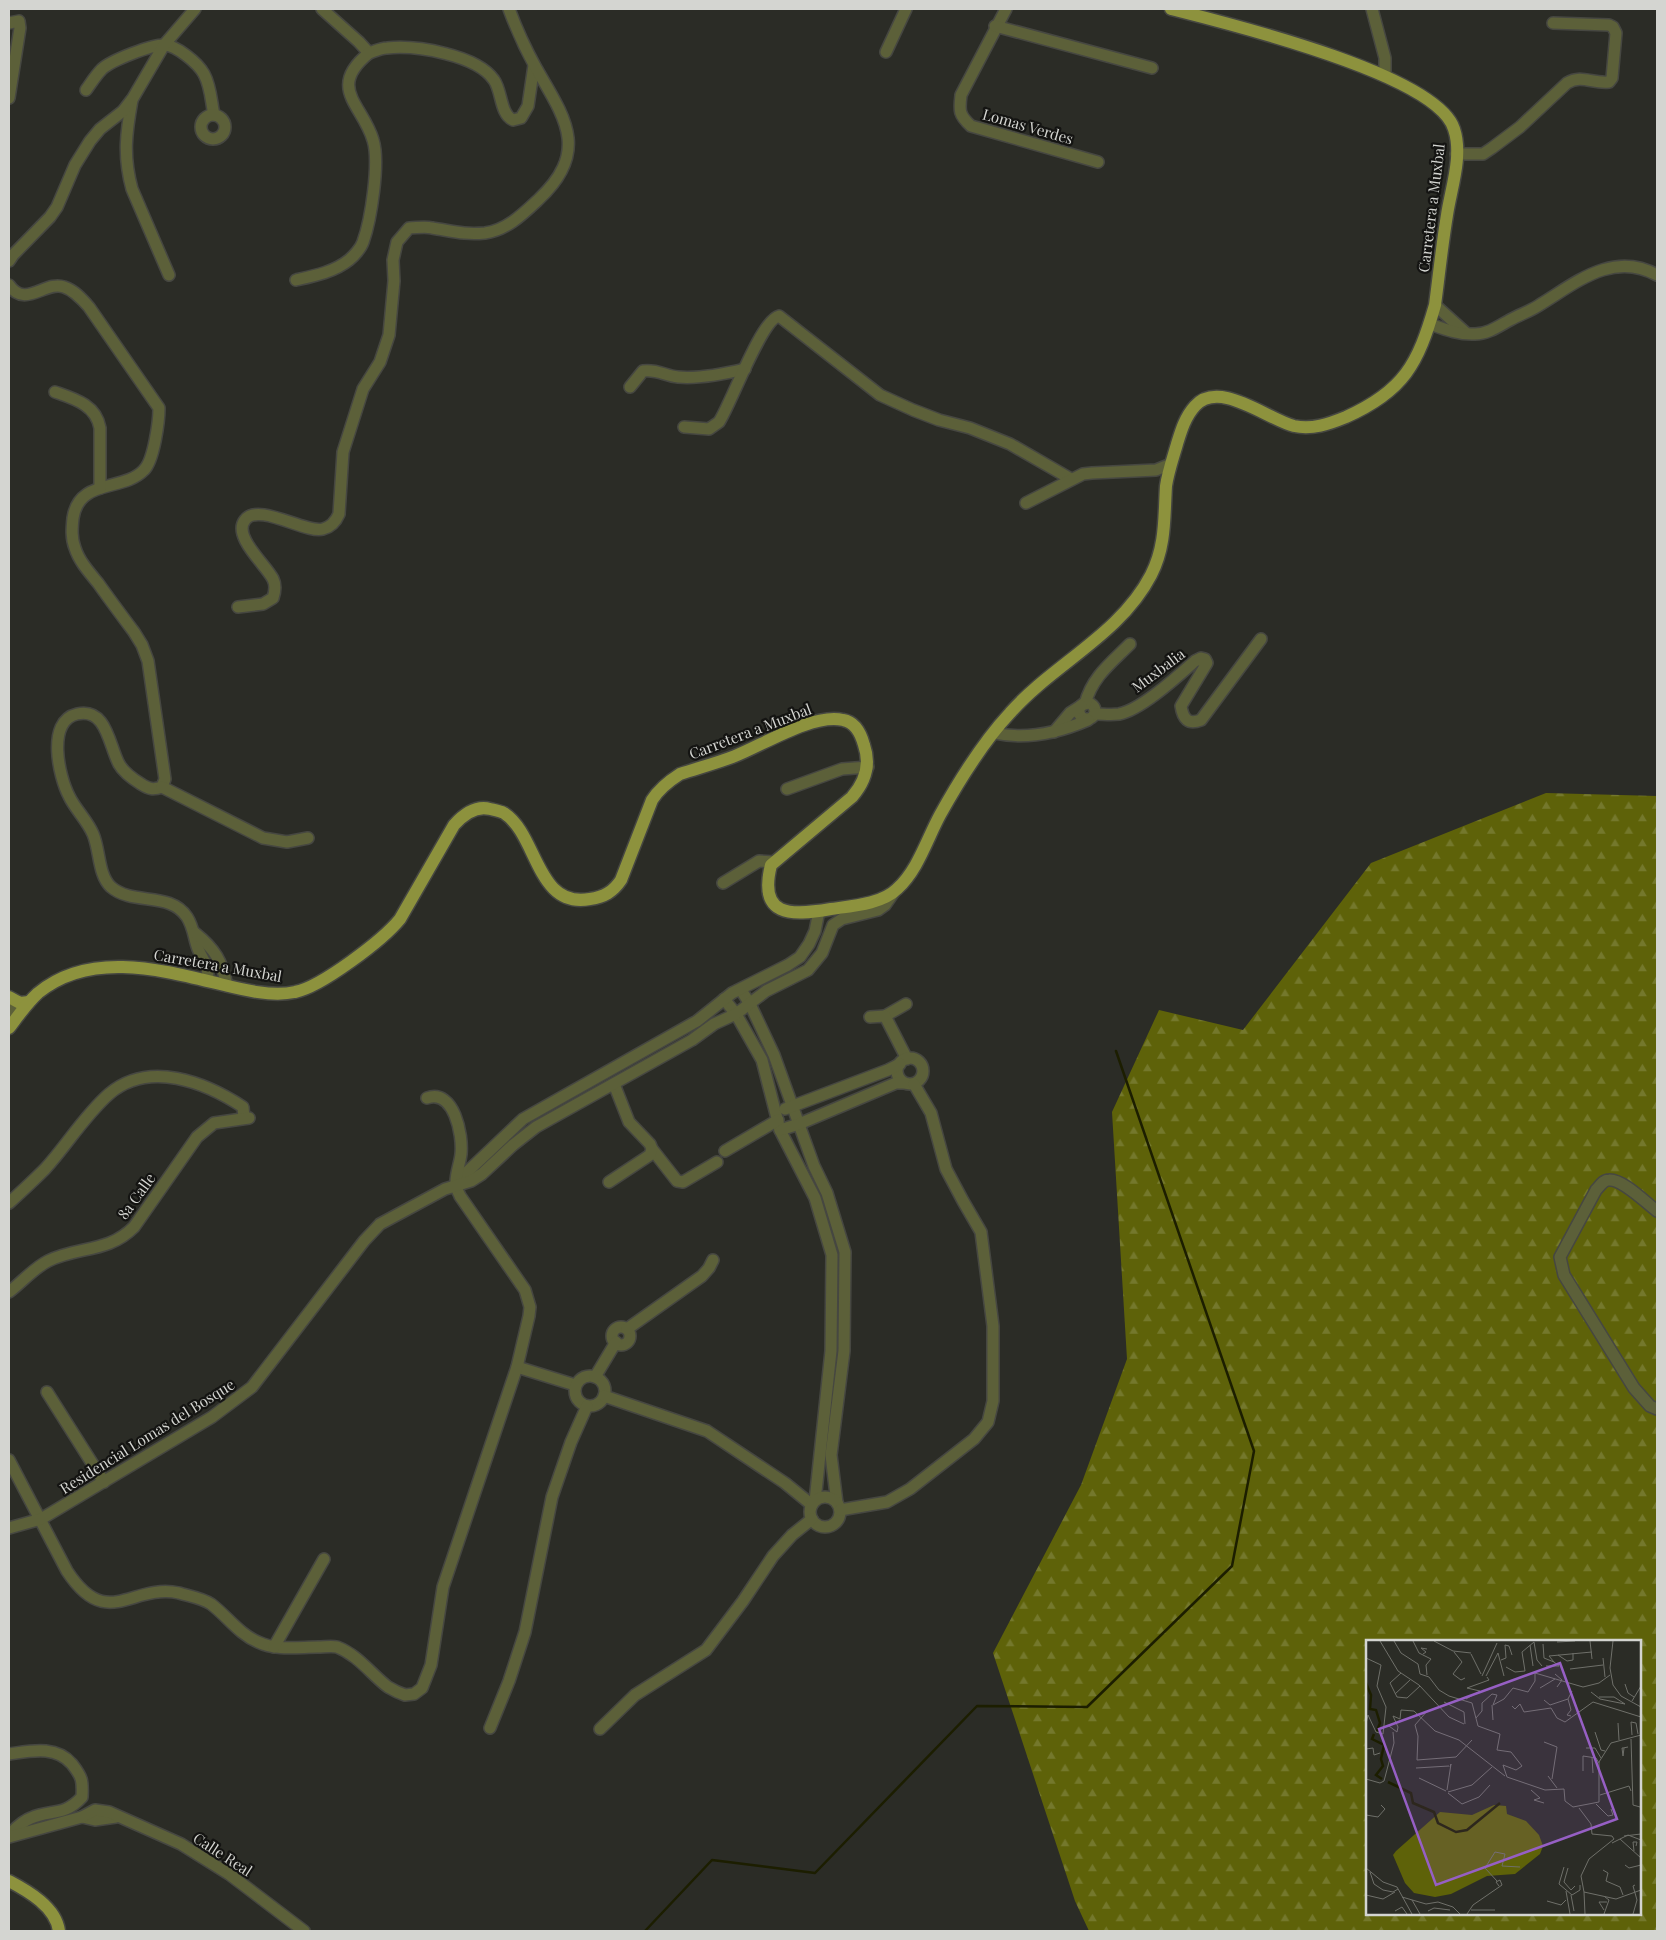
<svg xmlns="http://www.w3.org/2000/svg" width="1666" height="1940" viewBox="0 0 1666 1940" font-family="'Playfair Display',serif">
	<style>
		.forest { fill: url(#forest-firs); fill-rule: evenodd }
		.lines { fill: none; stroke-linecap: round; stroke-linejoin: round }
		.stream { stroke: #1c1e00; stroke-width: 2.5 }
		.minor-casing { stroke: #464741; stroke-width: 14 }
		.major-casing { stroke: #464741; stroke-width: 15 }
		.minor { stroke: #5c6039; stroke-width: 11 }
		.major { stroke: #8d923d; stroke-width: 12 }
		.labels { text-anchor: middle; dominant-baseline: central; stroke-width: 4.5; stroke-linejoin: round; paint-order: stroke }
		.street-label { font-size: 15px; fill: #d4d5d1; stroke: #141412 }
		.inset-river { fill: none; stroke: #1c1e00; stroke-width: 2.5 }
		.inset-road { fill: none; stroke: #6f706a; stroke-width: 1 }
		.view { fill: #965fc4; fill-opacity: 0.15; stroke: #965fc4; stroke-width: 2.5 }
		.inset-edge { fill: none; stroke: #d4d5d1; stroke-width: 2.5 }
	</style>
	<defs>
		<pattern id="forest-firs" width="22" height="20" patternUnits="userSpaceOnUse" patternTransform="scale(1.25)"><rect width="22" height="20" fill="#5e6209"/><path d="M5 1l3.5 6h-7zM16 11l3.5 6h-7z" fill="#74782c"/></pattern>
	</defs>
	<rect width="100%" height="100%" fill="#2b2c26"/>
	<path class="forest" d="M1546 793 1657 796V1931H1089L1075 1901 993 1653 1081 1485 1127 1359 1112 1112 1159 1010 1243 1030 1371 863ZM1367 1641H1640V1914H1367Z"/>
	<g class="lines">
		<polyline class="stream" points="645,1931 712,1860 815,1873 977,1706 1087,1707 1232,1566 1254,1451 1116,1051"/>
		<defs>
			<g id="minor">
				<path d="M322 9 359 42 369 53C375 51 381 48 387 48 416 45 477 55 494 80 502 91 500 114 513 120L521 118 528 106 534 65"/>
				<path d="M1006 9 961 95C959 111 959 115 971 126L1098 162"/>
				<polyline points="1372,9 1385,58 1385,76"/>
				<polyline points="9,23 19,21 20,28 9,98"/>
				<polyline points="995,26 1152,68"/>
				<polyline points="886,52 906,9"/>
				<path d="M86 90C91 83 96 75 102 69 112 60 151 45 164 45 176 45 198 63 204 74 211 87 211 101 214 115"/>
				<path d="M132 100C126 133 123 156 132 189L169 275"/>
				<circle cx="213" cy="127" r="12"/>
				<path d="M1456 154H1483L1492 148 1520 127 1567 83C1582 74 1592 84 1609 82L1612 78 1616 33 1613 27 1609 25 1553 23"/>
				<polyline points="9,261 13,255 50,217 57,207 75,165 90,141 100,129 123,111 133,98 164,45 195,9"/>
				<path d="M296 280C314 276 334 272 349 260 354 256 361 248 363 242 371 220 380 162 373 140 363 105 326 88 369 53"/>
				<path d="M9 285C25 309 46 280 64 287 74 290 82 299 89 307L159 408C159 421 154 460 144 470 123 492 79 478 73 518 72 528 71 538 75 548 79 561 89 572 98 583 110 600 122 616 134 632L142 645 148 661 165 779 162 787C153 790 149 789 141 784 133 779 124 773 119 764 109 746 107 707 77 714 46 721 59 777 69 796 75 809 87 820 93 834 100 850 98 875 111 887 133 906 170 891 187 917 194 928 194 939 198 949 205 965 208 962 208 981"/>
				<polyline points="1435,305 1466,333"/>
				<path d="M1430 324C1444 329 1459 335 1475 334 1488 334 1499 326 1510 320 1521 314 1531 311 1541 304 1577 282 1613 251 1657 275"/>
				<path d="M630 387 643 371C658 369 665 376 678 377 699 379 724 374 745 369"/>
				<path d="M55 392C75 399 96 405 100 428V488"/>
				<path d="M684 427 709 429 719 422C731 404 761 320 779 316L880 395 913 410 939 420 970 428 1010 444 1071 479"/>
				<polyline points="1026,503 1083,474 1092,473 1156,470 1171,464"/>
				<path d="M238 607 263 604 273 598C275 592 276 585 273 579 266 565 232 536 245 520 258 502 306 534 323 529 331 527 336 521 339 514L343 452 363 389 380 362 389 335 394 281 393 260 397 242 409 228C416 228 425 226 432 228 452 231 464 235 485 233 507 230 523 214 539 199 590 151 565 118 536 68 526 50 516 28 509 9"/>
				<circle cx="1087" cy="711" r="8"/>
				<path d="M1085 704C1092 677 1111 663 1130 644"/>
				<path d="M1095 714C1103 714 1111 715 1119 714 1141 710 1178 676 1195 661L1201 658 1205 659 1207 663 1181 706C1183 719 1188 725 1201 720L1261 639"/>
				<polyline points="1054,732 1070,713 1081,706"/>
				<path d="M994 733C1026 740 1058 733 1088 720"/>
				<polyline points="162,787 263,838 287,842 308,838"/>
				<polyline points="787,789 842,769 868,767"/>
				<polyline points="723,883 759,861 775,862"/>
				<path d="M195 933C215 949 222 961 227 986"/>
				<polyline points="741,990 750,1004 774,1055 814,1166 827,1193 845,1252 844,1351 831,1455 837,1503"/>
				<polyline points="724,999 736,1014 762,1060 780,1130 815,1198 832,1255 831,1351 815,1501"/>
				<polyline points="9,1006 18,1016"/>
				<polyline points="885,1016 906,1004"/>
				<polyline points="870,1017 885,1016 907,1059"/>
				<circle cx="910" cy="1071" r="13"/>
				<polyline points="785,1109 888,1070 900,1064"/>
				<polyline points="780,1130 799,1124 896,1083 904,1083"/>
				<polyline points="652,1149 677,1181 683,1182 717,1162"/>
				<polyline points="725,1151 778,1120"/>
				<polyline points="609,1182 650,1155 652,1149 650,1144 629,1122 614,1084"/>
				<polyline points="457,1184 466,1173 523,1119 697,1021 732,993 788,965 800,957 809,944 815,931 819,911"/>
				<path d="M9 1203C21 1192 33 1181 45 1169 67 1145 84 1116 109 1094 149 1060 205 1082 243 1107L244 1118"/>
				<path d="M1657 1211C1646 1203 1623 1179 1609 1180 1603 1180 1600 1186 1596 1190L1560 1257 1564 1275 1634 1388 1650 1406 1657 1409"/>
				<path d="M9 1292C22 1282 34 1268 48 1261 79 1246 108 1253 134 1227L197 1137 214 1123 249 1118"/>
				<circle cx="621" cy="1336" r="9"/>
				<polyline points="627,1329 702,1276 709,1268 713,1260"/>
				<polyline points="517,1367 575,1385"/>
				<circle cx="590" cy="1391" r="15"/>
				<polyline points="595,1377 616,1342"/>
				<polyline points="47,1392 104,1482"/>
				<polyline points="604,1396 707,1431 785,1483 812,1505"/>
				<path d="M9 1460 67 1571C107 1632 131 1583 179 1593 189 1596 202 1598 211 1604 227 1616 239 1634 258 1642 276 1651 299 1647 318 1647 324 1647 332 1646 337 1647 358 1655 371 1674 388 1687 393 1690 399 1693 405 1695L414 1694 422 1688 431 1665 443 1587 517 1367 529 1316 530 1307 525 1290 460 1196C459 1193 456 1189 456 1185 455 1175 460 1164 461 1154 463 1135 454 1088 427 1098"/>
				<circle cx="825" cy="1512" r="15"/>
				<polyline points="840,1510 887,1502 910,1489 974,1439 988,1422 993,1401 993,1326 981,1232 963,1201 946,1169 931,1113 914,1084"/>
				<polyline points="9,1528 41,1519 212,1417 252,1387 364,1241 380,1224 445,1189 471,1181 482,1174 513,1145 536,1127 692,1040 714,1024 736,1014 766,991 808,970 822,953 833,925 842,919 878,910 885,905 894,892"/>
				<polyline points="274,1647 324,1559"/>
				<polyline points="490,1728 509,1681 525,1632 552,1497 571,1442 587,1406"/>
				<polyline points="600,1729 635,1695 706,1650 743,1601 773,1556 792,1535 812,1519"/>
				<path d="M9 1754C31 1751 56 1745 72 1764 82 1777 83 1780 82 1797 64 1817 50 1809 31 1818 22 1821 15 1829 9 1835"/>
				<polyline points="82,1817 95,1820 116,1817"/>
				<polyline points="9,1837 82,1817 95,1810 109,1812 181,1844 229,1874 304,1931"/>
			</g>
			<g id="major">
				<polyline points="9,997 20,1003 29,1002"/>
				<path d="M9 1028C18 1016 27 1003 38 993 90 950 162 970 220 984 244 990 272 997 295 992 321 987 383 940 400 919L454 825C463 815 475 805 490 809 494 810 500 811 504 813 538 835 536 909 590 899 604 897 613 892 621 880L652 800C659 789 669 781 680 774 698 768 717 763 735 756 763 745 813 713 843 720 856 722 861 734 864 745 871 765 865 782 852 797L771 865C758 917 790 916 831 909 852 906 882 904 897 889 918 870 927 839 940 815 960 779 982 743 1010 713 1053 664 1120 635 1151 575 1166 546 1164 517 1166 486 1168 472 1173 458 1177 444 1181 431 1185 417 1195 406 1219 379 1267 419 1294 426 1312 430 1329 424 1346 417 1404 391 1418 364 1435 305 1439 275 1442 245 1447 215 1451 188 1463 156 1454 129 1437 74 1226 23 1171 9"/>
				<path d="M9 1881C28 1891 56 1907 59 1931"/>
			</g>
		</defs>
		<use href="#minor" class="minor-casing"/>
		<use href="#major" class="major-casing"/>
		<use href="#minor" class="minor"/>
		<use href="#major" class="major"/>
	</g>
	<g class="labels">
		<g class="street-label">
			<text transform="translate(1028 126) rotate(16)">Lomas Verdes</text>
			<text transform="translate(1431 208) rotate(-83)">Carretera a Muxbal</text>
			<text transform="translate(1158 670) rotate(-37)">Muxbalia</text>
			<text transform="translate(750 731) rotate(-21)">Carretera a Muxbal</text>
			<text transform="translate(218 965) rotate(10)">Carretera a Muxbal</text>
			<text transform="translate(136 1196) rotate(-54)">8a Calle</text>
			<text transform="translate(147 1436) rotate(-32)">Residencial Lomas del Bosque</text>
			<text transform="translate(223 1854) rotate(33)">Calle Real</text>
		</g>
	</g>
	<g transform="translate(1366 1640)">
		<rect width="275" height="275" fill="#2b2c26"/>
		<path d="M128 165 140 166 141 174 160 181 173 195 177 206 174 214 149 234 121 236 85 254 69 257 48 253 39 243 27 215 30 211 74 172 106 175Z" fill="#5e6209"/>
		<path class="inset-river" d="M0 43 5 55 4 69 10 70 14 83 11 91M8 94 6 99 18 105 15 119 17 126 10 135 16 139M22 142 45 153 47 163 68 172 72 183 90 192 101 190 134 163"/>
		<path class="inset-road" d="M14 1 32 31 53 45 83 77 98 84M28 1 35 13 52 24 54 34 63 37 73 50 83 56 106 63 112 86 134 94 131 110 145 112 156 126 150 130 137 125 141 137 179 150 198 149 199 161 207 167 233 162V122L245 103 275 95M47 1 53 13 65 19 60 25 61 35M68 1 87 11 105 13M224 1 226 19M247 1 244 28 247 45 255 56 275 67M191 2 209 1M177 4 178 18 188 22 183 16M164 5 167 26M88 12 96 22 87 34 95 40 99 38M57 14 60 12 55 8 61 9M105 14 115 34M192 15 201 21 207 20V13M183 16 226 12M0 18 15 25 11 46 20 67 17 94 10 92 2 75 0 84M237 18 239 37M135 20 140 18 139 5 143 6 146 15M180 26H193L188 22M140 27 149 32 159 31 156 12 168 2 171 20 176 26M204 29 237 25M35 33 24 43 31 57 41 58 54 46M189 34 196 40 191 47M116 36 131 3M120 36 132 13 138 36M259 44 262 53 268 57M174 48 189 39M225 52 234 59 259 64 248 57H233M29 54 44 40M100 59 114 51 101 48 123 40 121 37M178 60 184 65 202 59M266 61 275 46M78 62 98 72 99 84M126 65 127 80M146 66 149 69 154 64 158 72 185 68 191 78 199 82 227 62 275 77M62 70 49 85 52 96 51 120 90 117 106 100M205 76 201 75 205 70 202 59 206 51M110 78 116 71V63L126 54 131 55 127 65 138 59 147 48 162 52 169 41V33L217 47 233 43 244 35M252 83 253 100M23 86 31 92 32 87 27 76 34 79 35 70 48 71 69 91 93 100 139 136M229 92 235 110 239 111M266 95 265 82 270 83 272 94M265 99 267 165 274 167M178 102 191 107 186 139M220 108H229L235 118M258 108 257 116 256 108H257L262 107M0 109 7 108 8 115 14 113M226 117 227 133M50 128 83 126M217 131V116L230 118 233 123M182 136 191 148M53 138 80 151M0 139 14 143 18 141 28 103 27 92M81 150 85 124 84 127M165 150 174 158 168 160 178 163M82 152 106 145 126 127M82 153 96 164 113 157 124 145M234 155 263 146 265 151M230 164 242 176 247 175 245 169M213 168 225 184 226 194 246 196 248 199 223 219 215 236 218 252 250 259 275 250M0 175 12 177 19 169 15 165M258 196 275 194M254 199 275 218M246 203 262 195 275 200M268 211 267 202H271L270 206M259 225 263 228 275 225M198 227 193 244 206 255 214 250V245M0 228 17 242 31 247 46 274M202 228 198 242 205 250 209 246M237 230 242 233 240 241 254 247 257 255M4 232 8 244 17 250 27 252 32 249M131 241 119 228 129 212 139 214 136 226 154 227M200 251 204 274M218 252 219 274M0 255 17 259 29 252M205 255 208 271M36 257 60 264 72 262 87 267 94 274M46 260 54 274M181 261 195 265 200 260M105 270H129M238 270 233 262H241M29 271 36 267 41 274M62 271 68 268 84 270M101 274 107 265 136 245 134 240 130 242 133 246M238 274 243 260 239 257M267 274 271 260 267 246 269 245"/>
		<path class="view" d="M194 23 251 179 70 245 13 89Z"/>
		<rect width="275" height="275" class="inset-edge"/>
	</g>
	<rect width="1666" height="1940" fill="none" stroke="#d4d5d1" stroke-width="20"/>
</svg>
